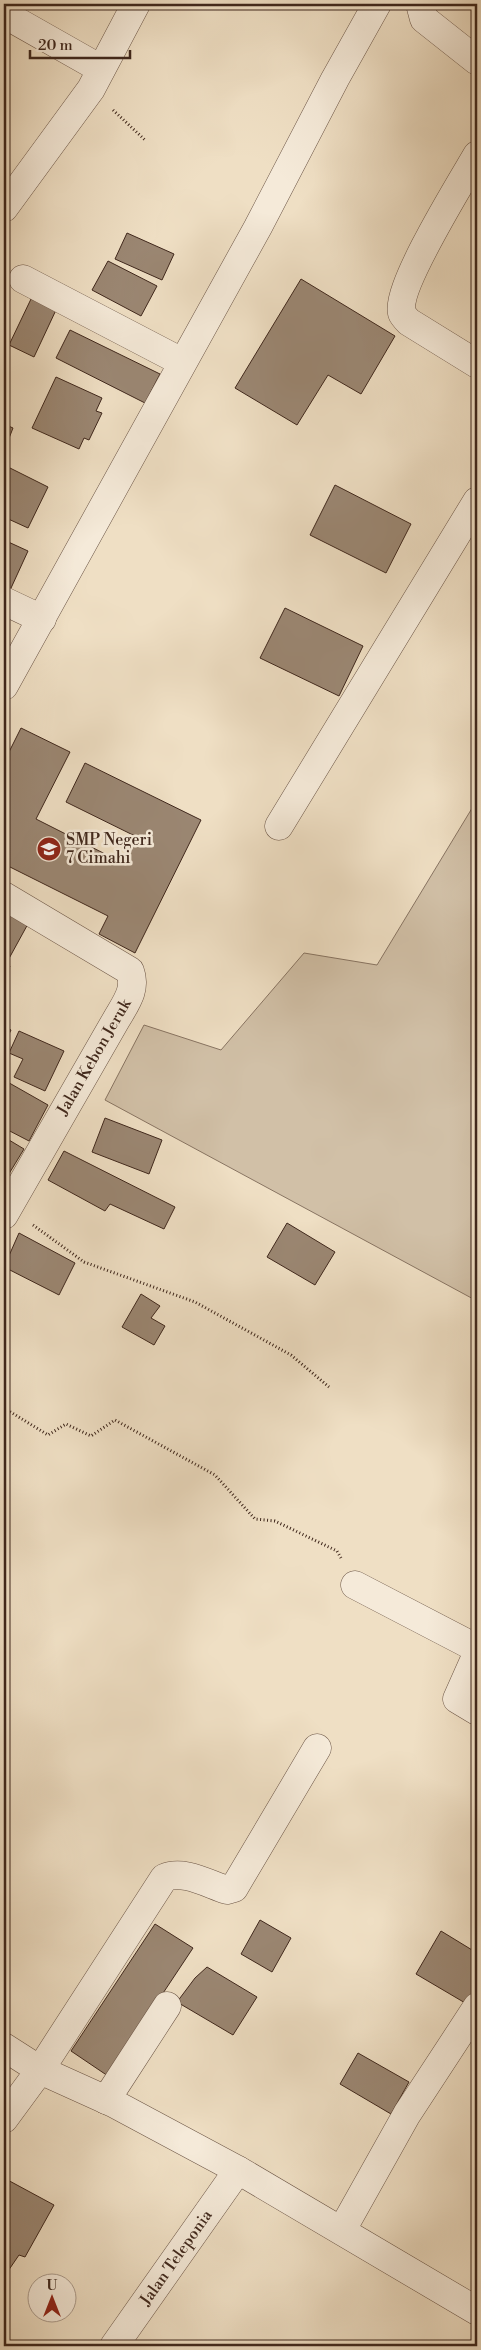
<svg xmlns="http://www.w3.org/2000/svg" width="481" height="2350" viewBox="0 0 481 2350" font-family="'Libre Bodoni',serif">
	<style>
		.green { fill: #d1c0a7; stroke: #887462 }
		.building { fill: #9b8773; stroke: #3f271c }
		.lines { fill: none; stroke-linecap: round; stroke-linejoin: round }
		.minor-casing { stroke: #6b5546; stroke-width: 29 }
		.path { stroke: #3f271c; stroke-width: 3; stroke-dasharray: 1 2.5; stroke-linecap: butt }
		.minor { stroke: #f5ead9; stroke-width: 28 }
		.labels { text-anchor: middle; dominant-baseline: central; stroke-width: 5; stroke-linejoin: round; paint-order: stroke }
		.poi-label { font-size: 16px; fill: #3f271c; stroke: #f5ead9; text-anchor: start }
		.street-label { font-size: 16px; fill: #3f271c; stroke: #f5ead9 }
	</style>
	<rect width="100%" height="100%" fill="#efdfc4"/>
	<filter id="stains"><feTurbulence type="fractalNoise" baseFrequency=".004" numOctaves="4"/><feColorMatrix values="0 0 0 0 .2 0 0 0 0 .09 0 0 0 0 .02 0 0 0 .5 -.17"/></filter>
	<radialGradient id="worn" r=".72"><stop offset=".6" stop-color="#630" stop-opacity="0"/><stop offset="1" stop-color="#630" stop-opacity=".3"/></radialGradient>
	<polygon class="green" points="477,800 477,1301 105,1100 144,1025 221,1050 304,953 377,965"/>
	<g class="building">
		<polygon points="127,233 174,254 162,280 115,259"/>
		<polygon points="108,261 157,286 141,316 92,290"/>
		<polygon points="301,279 395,336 361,394 328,375 297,425 235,388"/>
		<polygon points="31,299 56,310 34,357 9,345"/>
		<polygon points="70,330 160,374 145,403 56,358"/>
		<polygon points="56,377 102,398 96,411 102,413 89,440 84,438 79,449 32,428"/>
		<polygon points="4,424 13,428 4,451"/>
		<polygon points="4,465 48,487 28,528 4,517"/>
		<polygon points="335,485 411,524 386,573 310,535"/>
		<polygon points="4,540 28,551 6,599 4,598"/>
		<polygon points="285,608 363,646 339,696 260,658"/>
		<polygon points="21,728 70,752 36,819 123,863 137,837 66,802 85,763 201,820 135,953 99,934 108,916 4,864 4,762"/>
		<polygon points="4,908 29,922 6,964 10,966 4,978"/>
		<polygon points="4,1026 11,1030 4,1044"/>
		<polygon points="19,1031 64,1051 45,1091 14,1077 23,1059 9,1053"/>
		<polygon points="4,1080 48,1105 29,1141 4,1128"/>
		<polygon points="105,1118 162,1140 149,1174 92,1152"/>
		<polygon points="4,1137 24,1149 4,1182"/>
		<polygon points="64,1151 175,1207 164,1229 110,1204 105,1211 48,1180"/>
		<polygon points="287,1223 335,1252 315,1285 267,1257"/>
		<polygon points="19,1233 75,1263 59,1295 4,1267"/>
		<polygon points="141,1294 160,1306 151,1318 165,1326 154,1345 122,1327"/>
		<polygon points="260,1920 291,1938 272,1972 241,1954"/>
		<polygon points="155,1924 193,1948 108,2076 71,2051"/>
		<polygon points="441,1931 477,1953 477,1999 472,2007 416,1974"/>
		<polygon points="207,1967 257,1997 233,2035 177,2002 195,1978"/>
		<polygon points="358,2053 409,2082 391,2114 340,2084"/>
		<polygon points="4,2178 54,2205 25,2257 19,2255 6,2274 4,2273"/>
	</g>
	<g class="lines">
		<defs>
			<g id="minor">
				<polyline points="420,4 424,19 477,61"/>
				<polyline points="4,14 101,69"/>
				<path d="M477 155C462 181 395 288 402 313 403 316 407 320 409 322L477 364"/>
				<polyline points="4,208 91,89 136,4"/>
				<polyline points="23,279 182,362"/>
				<polyline points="4,601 42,619"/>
				<polyline points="4,686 258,227 335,79 377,4"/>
				<polyline points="279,826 477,501"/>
				<path d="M4 896 130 971C137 990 125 1004 116 1020L4 1215"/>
				<polyline points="355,1585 476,1648 477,1652"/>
				<polyline points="477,1654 457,1699 477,1711"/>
				<polyline points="4,2047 40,2070 113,2103 238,2170 477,2311"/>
				<polyline points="106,2100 167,2006"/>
				<path d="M4 2119 40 2070 164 1878C183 1869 208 1884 227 1890L234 1888 317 1748"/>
				<polyline points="342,2230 407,2114 477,2007"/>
				<path id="s1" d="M114 2346 238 2170"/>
			</g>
		</defs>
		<use href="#minor" class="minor-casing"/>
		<g class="path">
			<polyline points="113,110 145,140"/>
			<polyline points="33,1225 84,1262 195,1302 291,1355 329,1387"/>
			<polyline points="4,1408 48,1435 66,1424 91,1436 115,1420 215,1475 255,1519 275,1521 337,1551 341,1558"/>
		</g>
		<use href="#minor" class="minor"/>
	</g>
	<defs>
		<symbol id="school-disc" viewBox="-11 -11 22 22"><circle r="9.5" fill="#8f2418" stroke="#f5ead9"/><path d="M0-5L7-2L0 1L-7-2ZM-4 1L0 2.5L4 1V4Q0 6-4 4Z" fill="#fff"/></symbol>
	</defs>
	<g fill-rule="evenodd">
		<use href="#school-disc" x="35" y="835" width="28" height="28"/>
	</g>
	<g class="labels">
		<g class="poi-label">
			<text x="66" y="840">SMP Negeri<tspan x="66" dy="18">7 Cimahi</tspan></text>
		</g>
		<g class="street-label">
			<text transform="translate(94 1057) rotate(-60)">Jalan Kebon Jeruk</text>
			<text stroke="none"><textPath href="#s1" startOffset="108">Jalan Teleponia</textPath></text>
		</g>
	</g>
	<rect width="481" height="2350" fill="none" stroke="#efdfc4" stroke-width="20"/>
	<rect x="5" y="5" width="471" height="2340" fill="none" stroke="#3f271c" stroke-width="2.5"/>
	<rect x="10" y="10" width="461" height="2330" fill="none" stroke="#3f271c"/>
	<g transform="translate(52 2298)"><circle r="24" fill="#f5ead9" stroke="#ac9c8d"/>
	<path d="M0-4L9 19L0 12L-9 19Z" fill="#8f2418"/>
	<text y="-8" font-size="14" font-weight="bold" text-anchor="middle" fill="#3f271c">U</text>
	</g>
	<path d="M30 50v8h100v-8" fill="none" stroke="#3f271c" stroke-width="2.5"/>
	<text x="38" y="50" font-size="15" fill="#3f271c" stroke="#f5ead9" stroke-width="4" paint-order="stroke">20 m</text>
	<rect width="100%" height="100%" filter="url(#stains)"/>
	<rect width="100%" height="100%" fill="url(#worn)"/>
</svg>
